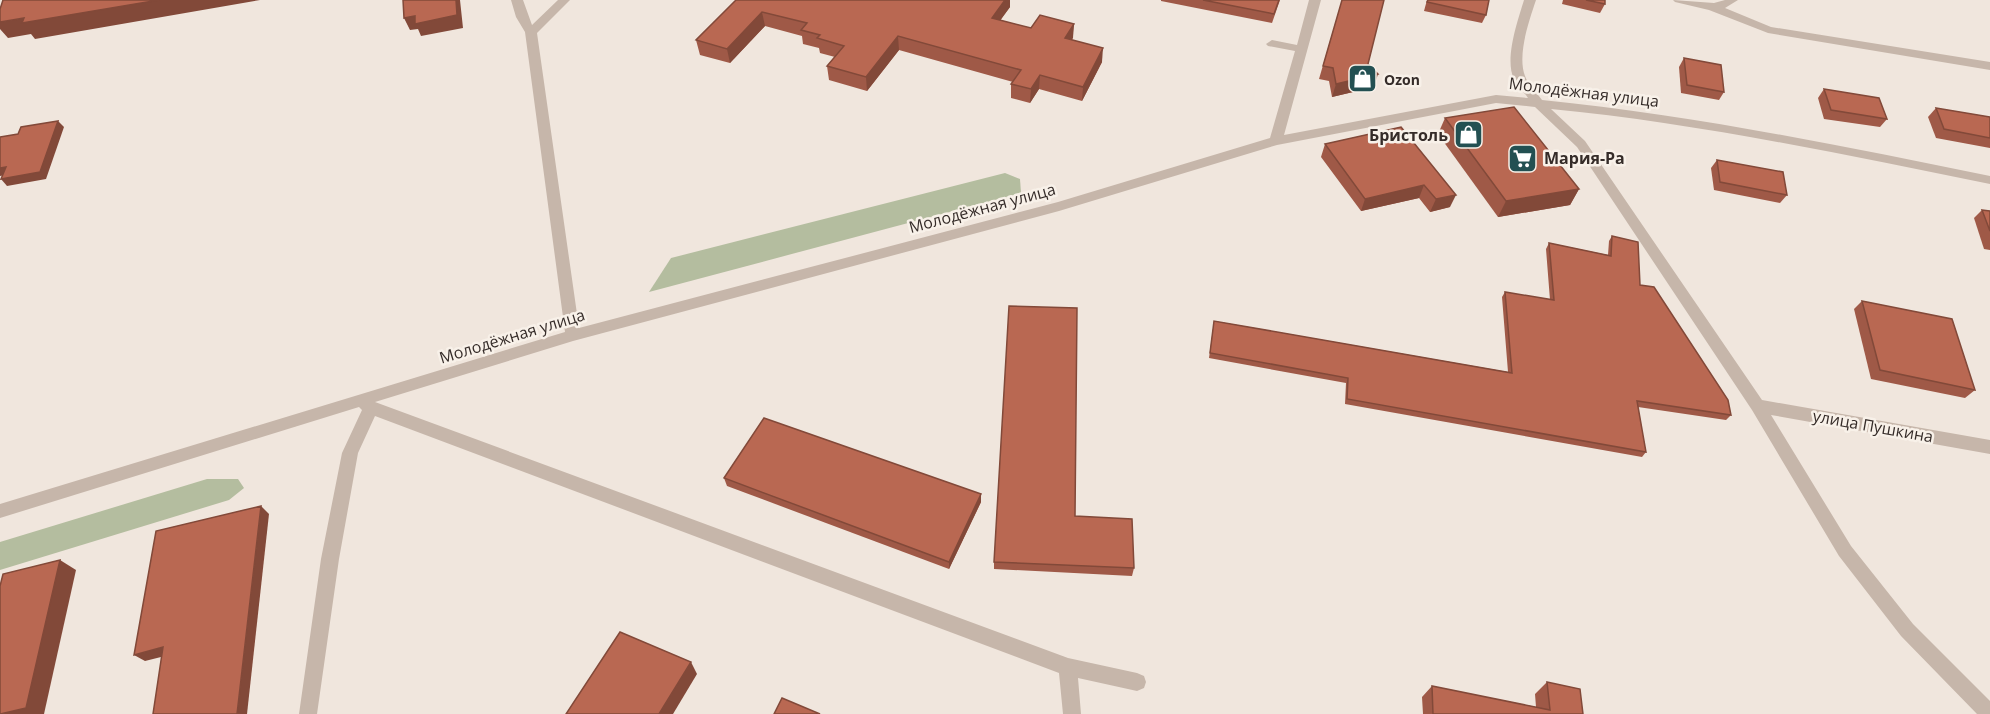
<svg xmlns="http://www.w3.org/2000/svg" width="1990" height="714" viewBox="0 0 1990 714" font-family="'Open Sans',sans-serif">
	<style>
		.green { fill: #b4bd9f }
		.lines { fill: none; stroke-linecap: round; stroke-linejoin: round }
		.minor { fill: #c6b6aa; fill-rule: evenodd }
		.wall { fill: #9f5947 }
		.shaded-wall { fill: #824939 }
		.building { fill: #b96852; stroke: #824939; stroke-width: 1.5 }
		.labels { text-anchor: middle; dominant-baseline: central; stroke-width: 5; stroke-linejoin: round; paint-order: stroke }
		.far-poi-label { font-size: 14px; font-weight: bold; fill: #352c29; stroke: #f8f1e9; text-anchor: start }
		.street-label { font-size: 16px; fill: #352c29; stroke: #f8f1e9 }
		.poi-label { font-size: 16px; font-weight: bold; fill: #352c29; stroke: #f8f1e9; text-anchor: end }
	</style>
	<rect width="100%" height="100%" fill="#f0e6dd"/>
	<g class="green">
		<polygon points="1005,173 1020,179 1021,193 649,292 671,258"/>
		<polygon points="207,479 238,479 244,488 229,500 0,570 0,542"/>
	</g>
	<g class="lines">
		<g class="minor">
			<path d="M511 0H523L532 25 558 0H570L537 33 579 328 1058 202 1270 138 1295 51 1268 46 1266 44 1272 40 1297 45 1309 0H1321L1284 135 1496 95 1528 98C1524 92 1517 86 1514 79 1504 59 1518 20 1524 0H1536C1529 21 1517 55 1525 76 1528 85 1537 93 1542 100 1693 115 1842 146 1990 176V184C1845 155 1698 123 1551 109L1585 141 1762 400 1990 440V454L1771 415 1851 546 1913 624 1990 701V714H1977L1901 636 1839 556 1752 410 1577 147 1535 107 1496 103 1277 145 1059 211 573 341 375 402 1068 658 1137 673 1144 676 1146 682 1144 688 1137 691 1078 678 1081 714H1063L1059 673 375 416 358 453 339 559 317 714H299L321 559 342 453 362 410 359 407 0 518V504L565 332 525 32 516 17Z"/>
			<polygon points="1673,0 1714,3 1725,0 1738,0 1725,8 1771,27 1990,62 1990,70 1768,33 1709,10 1675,2"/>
		</g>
	</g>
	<g class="wall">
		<polygon points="736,0 1010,7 1000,20 1031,28 1074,24 1072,40 1102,62 1082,101 1039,89 1030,103 1011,98 1011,84 1013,82 899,50 867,91 829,80 827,66 835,57 820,53 819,48 803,44 802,36 765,26 730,63 700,55 696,40"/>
		<polygon points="1161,0 1280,0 1272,23 1161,1"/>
		<polygon points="1342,0 1368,64 1374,87 1332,97 1329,81 1319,79"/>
		<polygon points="1427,0 1489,0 1486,15 1482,23 1424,11"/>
		<polygon points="1563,0 1605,0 1605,4 1600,13 1562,4"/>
		<polygon points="1684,58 1724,92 1719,100 1681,93 1679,67"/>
		<polygon points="1824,89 1887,119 1880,127 1824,119 1818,98"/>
		<polygon points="1936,108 1990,117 1990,148 1936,138 1928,117"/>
		<polygon points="1445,118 1579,189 1570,205 1498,217 1438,134"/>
		<polygon points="1401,127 1450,207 1430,212 1419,198 1361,211 1321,157 1325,144"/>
		<polygon points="1717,160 1787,195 1780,203 1714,190 1711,168"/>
		<polygon points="1982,210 1990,211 1990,250 1984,249 1974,218"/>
		<polygon points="1612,236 1640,285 1731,415 1726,420 1638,407 1646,452 1642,457 1345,404 1346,383 1209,358 1214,321 1508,372 1502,297 1505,292 1550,300 1546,249 1549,243 1608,255 1609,241"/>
		<polygon points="1862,301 1975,390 1965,398 1871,379 1854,309"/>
		<polygon points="724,478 981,502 949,569 727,486"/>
		<polygon points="1075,516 1134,568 1132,576 994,569 994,562"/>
		<polygon points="1547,682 1583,714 1423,714 1422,697 1432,686 1536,707 1535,694"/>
	</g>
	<g class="shaded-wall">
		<polygon points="159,0 260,0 35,39 31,34 8,38 0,29 0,22 24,18"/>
		<polygon points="456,0 460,0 463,28 421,36 418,29 410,30 404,18"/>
		<polygon points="1005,0 1010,0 1010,7 992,32 992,18"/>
		<polygon points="762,12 765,26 730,63 727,49"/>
		<polygon points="1074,24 1073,38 1064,52 1065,38"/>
		<polygon points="898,36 899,50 867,91 866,77"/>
		<polygon points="1103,48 1102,62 1082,101 1083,87"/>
		<polygon points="1378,74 1374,87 1332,97 1336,84"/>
		<polygon points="1040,75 1039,89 1030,103 1031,89"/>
		<polygon points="58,121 64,127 46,179 7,186 1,179"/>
		<polygon points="6,167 12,174 0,176 0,168"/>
		<polygon points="1424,185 1419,198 1361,211 1365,199"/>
		<polygon points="1579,189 1570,205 1498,217 1506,201"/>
		<polygon points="1456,195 1450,207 1430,212 1436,199"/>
		<polygon points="981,494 981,502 949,569 949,562"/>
		<polygon points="261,506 269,514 247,714 237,714"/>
		<polygon points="60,560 76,570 44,714 3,714"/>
		<polygon points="163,647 173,654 145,661 134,655"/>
		<polygon points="691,662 697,674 673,714 659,714"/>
	</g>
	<g class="building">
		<polygon points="3,0 159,0 22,23 24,18 0,22 0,9"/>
		<polygon points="403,0 456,0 457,15 415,24 415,16 404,18"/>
		<polygon points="736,0 1005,0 992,18 1031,28 1040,15 1074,24 1065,38 1103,48 1083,87 1040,75 1031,89 1011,84 1021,70 898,36 866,77 827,66 844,46 817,38 820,35 801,30 807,23 762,12 727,49 696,40"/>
		<polygon points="1203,0 1279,0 1274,14"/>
		<polygon points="1342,0 1384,0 1368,64 1378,74 1336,84 1333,68 1323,66"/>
		<polygon points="1428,0 1489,0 1486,15 1427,2"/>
		<polygon points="1586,0 1605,0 1605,4"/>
		<polygon points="1684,58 1721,65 1724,92 1687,85"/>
		<polygon points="1824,89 1879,98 1887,119 1831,110"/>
		<polygon points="1514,107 1579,189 1506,201 1445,118"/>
		<polygon points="1936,108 1990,117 1990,138 1944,129"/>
		<polygon points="58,121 40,172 1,179 6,167 0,168 0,137 18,134 21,127"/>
		<polygon points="1401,127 1456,195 1436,199 1424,185 1365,199 1325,144"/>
		<polygon points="1717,160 1783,172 1787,195 1720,182"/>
		<polygon points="1982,210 1990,211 1990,231"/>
		<polygon points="1612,236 1638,242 1640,285 1654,287 1728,400 1731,415 1637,401 1646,452 1347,399 1348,378 1210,353 1214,321 1512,373 1505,292 1554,300 1549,243 1611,256"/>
		<polygon points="1862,301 1952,319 1975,390 1880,370"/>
		<polygon points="1009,306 1077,308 1075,516 1132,519 1134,568 994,562"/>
		<polygon points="764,418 981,494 949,562 724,478"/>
		<polygon points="261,506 237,714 153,714 163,647 134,655 156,531"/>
		<polygon points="60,560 26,708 0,714 0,586 3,574"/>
		<polygon points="620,632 691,662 659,714 566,714"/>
		<polygon points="1547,682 1580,689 1583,714 1433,714 1432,686 1550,710"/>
		<polygon points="782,698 820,714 774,714"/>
	</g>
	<defs>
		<symbol id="shop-square" viewBox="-11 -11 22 22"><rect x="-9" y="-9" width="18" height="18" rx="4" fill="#235052" stroke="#f8f1e9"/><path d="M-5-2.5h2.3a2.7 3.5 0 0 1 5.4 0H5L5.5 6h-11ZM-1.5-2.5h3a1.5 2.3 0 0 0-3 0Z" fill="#fff"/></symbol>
		<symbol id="supermarket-square" viewBox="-11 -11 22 22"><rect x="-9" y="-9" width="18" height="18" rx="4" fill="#235052" stroke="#f8f1e9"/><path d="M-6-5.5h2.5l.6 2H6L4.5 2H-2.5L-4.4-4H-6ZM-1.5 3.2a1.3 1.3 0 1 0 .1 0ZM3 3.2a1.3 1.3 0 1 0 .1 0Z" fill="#fff"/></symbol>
	</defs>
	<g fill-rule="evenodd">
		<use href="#shop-square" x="1346" y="62" width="33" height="33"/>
		<use href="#shop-square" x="1452" y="118" width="33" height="33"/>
		<use href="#supermarket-square" x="1506" y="142" width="33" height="33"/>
	</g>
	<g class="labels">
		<g class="far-poi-label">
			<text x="1384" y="79">Ozon</text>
		</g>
		<g class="street-label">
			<text transform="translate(1584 92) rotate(7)">Молодёжная улица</text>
			<text transform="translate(982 208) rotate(-15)">Молодёжная улица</text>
			<text transform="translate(512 336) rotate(-17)">Молодёжная улица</text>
			<text transform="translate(1873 426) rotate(10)">улица Пушкина</text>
		</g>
		<g class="poi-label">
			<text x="1448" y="135">Бристоль</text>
			<text x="1544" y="158" text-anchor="start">Мария-Ра</text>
		</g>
	</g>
</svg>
